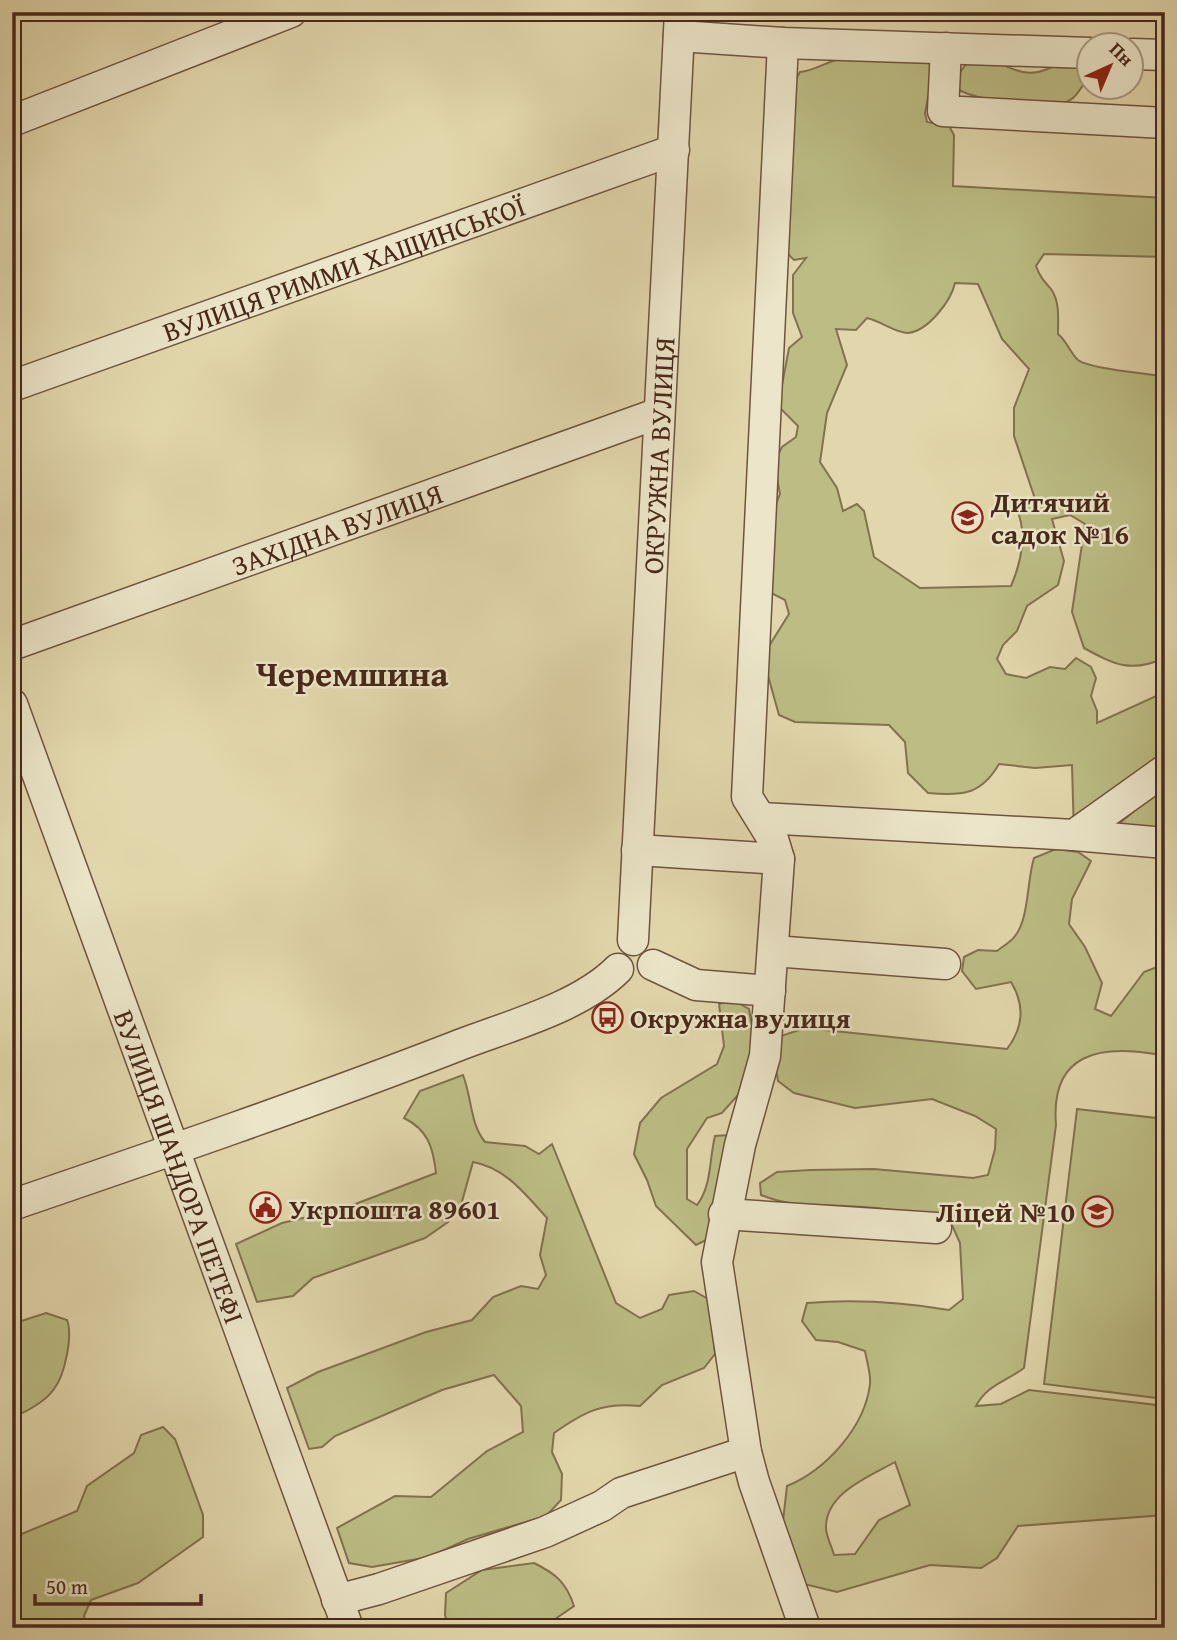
<svg xmlns="http://www.w3.org/2000/svg" width="1177" height="1640" viewBox="0 0 1177 1640" font-family="'Gentium Book Plus',serif">
	<style>
		.green { fill: #bcbc84; stroke: #82724f; stroke-width: 2; fill-rule: evenodd }
		.lines { fill: none; stroke-linecap: round; stroke-linejoin: round }
		.minor-casing { stroke: #6e543e; stroke-width: 33 }
		.minor { stroke: #ece5c9; stroke-width: 30 }
		.labels { text-anchor: middle; dominant-baseline: central; stroke-width: 5; stroke-linejoin: round; paint-order: stroke }
		.street-label { font-size: 28px; fill: #47291a; stroke: #ece5c9 }
		.poi-label { font-size: 28px; font-weight: bold; fill: #47291a; stroke: #ece5c9; text-anchor: start }
		.district-label { font-size: 35px; font-weight: bold; fill: #47291a; stroke: #ece5c9 }
	</style>
	<rect width="100%" height="100%" fill="#e2d7ac"/>
	<filter id="stains"><feTurbulence type="fractalNoise" baseFrequency=".00286" numOctaves="4"/><feColorMatrix values="0 0 0 0 .2 0 0 0 0 .09 0 0 0 0 .02 0 0 0 .5 -.17"/></filter>
	<radialGradient id="worn" r=".72"><stop offset=".6" stop-color="#630" stop-opacity="0"/><stop offset="1" stop-color="#630" stop-opacity=".3"/></radialGradient>
	<g class="green">
		<path d="M842 59H922L934 66 925 113 927 122 949 126 954 135 953 186 1165 198V257L1044 254 1036 266C1040 277 1044 281 1051 289 1060 301 1058 320 1058 334 1067 341 1070 353 1078 360 1090 369 1147 373 1165 377V658C1131 673 1115 665 1084 648L1072 612 1085 524 1070 515 1052 519 1064 561 1058 585 1027 606 1017 631 1003 645 997 659 1006 674 1026 678 1050 667 1065 669 1076 658 1091 667 1096 678 1091 696 1097 711V723L1165 692V770L1074 835 1072 765 1035 768 999 764C981 795 962 796 928 793L908 773 905 742 889 725 795 722 779 715 765 665 769 646 789 614 785 600 771 593 774 537 769 521 780 494 774 463 782 447 796 437 798 426 778 406 789 348 802 337 793 313V275L806 258 794 260 786 252 793 84 800 72C817 70 826 61 842 59ZM955 283 978 284 1002 339 1029 369 1014 408V436L1037 505 1022 502 1016 508C1028 532 1021 563 1011 586L920 588 874 557 864 511 857 504 843 511 837 488 820 462 827 413 847 365 836 329 856 330 867 318C881 321 895 333 908 333 928 331 951 301 955 283Z"/>
		<path d="M987 59C999 62 1011 70 1023 72 1051 78 1060 48 1090 76 1084 82 1079 93 1073 98 1052 115 980 101 959 90L958 75 967 63Z"/>
		<polygon points="1165,785 1165,827 1132,828 1120,823"/>
		<path d="M1056 849 1078 852 1091 861 1072 899 1069 924 1085 947 1102 983 1095 1009 1111 1016 1144 972 1157 967 1165 975V1085L1160 1082 1163 1067 1160 1055C1101 1044 1050 1052 1056 1125L1024 1368C1005 1382 987 1385 976 1406L1001 1404 1029 1390 1165 1406V1515L1018 1526 997 1558 981 1568 930 1565 837 1592 804 1584 783 1521 787 1486C826 1470 865 1427 870 1384 871 1374 867 1362 865 1351L838 1342 816 1340 802 1321 807 1303C854 1299 902 1302 949 1310L963 1299 960 1243 952 1225C921 1213 880 1207 846 1206 813 1204 793 1208 761 1195L760 1183 777 1172 810 1170 874 1169 973 1178 988 1175 995 1149 996 1129 975 1116 932 1099 855 1108 794 1093 778 1081 775 1063 781 1036 805 1028 1007 1049C1023 1028 1025 1005 1011 982L976 989 962 971 964 957 978 950 997 951C1003 946 1011 942 1015 936 1029 919 1027 880 1034 858ZM895 1462 910 1505 879 1520 855 1554 834 1555C832 1547 826 1536 826 1528 825 1493 870 1476 895 1462Z"/>
		<path d="M733 1000 749 1009 755 1043 738 1095 722 1113 707 1118 687 1149V1199L697 1205C712 1185 709 1160 715 1136L728 1135 706 1240 696 1245 656 1206 647 1180 634 1154 640 1123 661 1098 717 1064 724 1046 719 1004Z"/>
		<path d="M463 1075C472 1098 470 1124 485 1142L525 1146 539 1154 552 1144 616 1303 640 1318 662 1309 669 1295 694 1291 710 1300 715 1354 704 1368 662 1385 640 1406C602 1402 584 1412 554 1433L552 1452 562 1474 561 1500 546 1516 468 1539 429 1557 372 1567 349 1563 337 1528 395 1496 431 1497 487 1451 523 1432 521 1406 494 1375 442 1390 335 1436 322 1447 309 1449 287 1388 318 1372 364 1355 426 1332 472 1320 493 1297 521 1286 538 1289 546 1275 540 1255 547 1218C525 1194 506 1168 473 1162L461 1205 448 1222 425 1238 313 1278 293 1296 257 1302 236 1244 282 1223 345 1208 436 1173C433 1147 428 1130 404 1118L420 1091Z"/>
		<polygon points="1077,1109 1165,1119 1165,1399 1044,1384"/>
		<path d="M46 1313 67 1320C73 1335 65 1375 54 1389 46 1401 25 1413 12 1417V1324Z"/>
		<polygon points="163,1427 175,1439 194,1490 203,1515 203,1537 138,1583 91,1600 84,1616 88,1628 12,1628 12,1538 77,1511 87,1486 134,1453 141,1435"/>
		<path d="M534 1563C556 1574 566 1582 574 1606L542 1628H505L475 1622 470 1628H449L445 1615 446 1593 482 1570Z"/>
	</g>
	<g class="lines">
		<defs>
			<g id="minor">
				<polyline points="679,36 783,43 1090,53"/>
				<polyline points="946,48 943,111 1165,123"/>
				<polyline points="1132,54 1165,55"/>
				<polyline points="12,121 291,12"/>
				<path id="s1" d="M12 386 674 150"/>
				<path id="s2" d="M12 645 659 413"/>
				<path id="s3" d="M12 704 348 1628"/>
				<polyline points="761,818 1074,835 1165,770"/>
				<polyline points="1074,835 1165,843"/>
				<polyline points="637,850 779,859 773,839 747,797 783,43"/>
				<polyline points="779,859 765,1056 740,1145 717,1262 746,1452 754,1482 805,1628"/>
				<path id="s4" d="M633 940 680 12"/>
				<polyline points="773,951 945,964"/>
				<polyline points="653,965 696,985 770,991"/>
				<path d="M12 1205C161 1154 310 1103 457 1046 508 1026 579 1008 618 969"/>
				<polyline points="724,1214 936,1228"/>
				<polyline points="337,1600 379,1589 545,1532 602,1506 621,1493 746,1452"/>
			</g>
		</defs>
		<use href="#minor" class="minor-casing"/>
		<use href="#minor" class="minor"/>
	</g>
	<defs>
		<symbol id="school-ring" viewBox="-11 -11 22 22"><circle r="9.5" fill="#ece5c9" stroke="#8f2418" stroke-width="1.5"/><path d="M0-5L7-2L0 1L-7-2ZM-4 1L0 2.5L4 1V4Q0 6-4 4Z" fill="#8f2418"/></symbol>
		<symbol id="bus-ring" viewBox="-11 -11 22 22"><circle r="9.5" fill="#ece5c9" stroke="#8f2418" stroke-width="1.5"/><path d="M-5-6H5V4H4V6H2V4H-2V6H-4V4H-5ZM-3.5-4V0h7V-4ZM-3.5 1.2v1.5H-2V1.2ZM2 1.2v1.5H3.5V1.2Z" fill="#8f2418"/></symbol>
		<symbol id="civic-ring" viewBox="-11 -11 22 22"><circle r="9.5" fill="#ece5c9" stroke="#8f2418" stroke-width="1.5"/><path d="M-.6-6.5H3V-4.5H.6V-3L4-1V1h2V6H-6V1h2V-1L-.6-3ZM-1.2 2.5V6h2.4V2.5Z" fill="#8f2418"/></symbol>
	</defs>
	<g fill-rule="evenodd">
		<use href="#school-ring" x="950" y="500" width="35" height="35"/>
		<use href="#bus-ring" x="590" y="1000" width="35" height="35"/>
		<use href="#civic-ring" x="248" y="1190" width="35" height="35"/>
		<use href="#school-ring" x="1080" y="1194" width="35" height="35"/>
	</g>
	<g class="labels">
		<g class="street-label">
			<text stroke="none"><textPath href="#s1" startOffset="352">ВУЛИЦЯ РИММИ ХАЩИНСЬКОЇ</textPath></text>
			<text stroke="none"><textPath href="#s4" startOffset="485">ОКРУЖНА ВУЛИЦЯ</textPath></text>
			<text stroke="none"><textPath href="#s2" startOffset="345">ЗАХІДНА ВУЛИЦЯ</textPath></text>
			<text stroke="none"><textPath href="#s3" startOffset="492">ВУЛИЦЯ ШАНДОРА ПЕТЕФІ</textPath></text>
		</g>
		<g class="poi-label">
			<text x="991" y="501">Дитячий<tspan x="991" dy="32">садок №16</tspan></text>
			<text x="630" y="1017">Окружна вулиця</text>
			<text x="289" y="1208">Укрпошта 89601</text>
			<text x="1075" y="1211" text-anchor="end">Ліцей №10</text>
		</g>
		<g class="district-label">
			<text x="352" y="673">Черемшина</text>
		</g>
	</g>
	<rect width="1177" height="1640" fill="none" stroke="#e2d7ac" stroke-width="42"/>
	<rect x="14" y="14" width="1149" height="1612" fill="none" stroke="#47291a" stroke-width="3.5"/>
	<rect x="21" y="21" width="1135" height="1598" fill="none" stroke="#47291a" stroke-width="2"/>
	<g transform="translate(1110 66) rotate(44)"><circle r="33" fill="#ece5c9" stroke="#aa9a83" stroke-width="2"/>
	<path d="M0-5L12 26L0 18L-12 26Z" fill="#8f2418"/>
	<text y="-10" font-size="19" font-weight="bold" text-anchor="middle" fill="#47291a">Пн</text>
	</g>
	<path d="M35 1594v10h166v-10" fill="none" stroke="#47291a" stroke-width="3.5"/>
	<text x="46" y="1594" font-size="21" fill="#47291a" stroke="#ece5c9" stroke-width="5" paint-order="stroke">50 m</text>
	<rect width="100%" height="100%" filter="url(#stains)"/>
	<rect width="100%" height="100%" fill="url(#worn)"/>
</svg>
